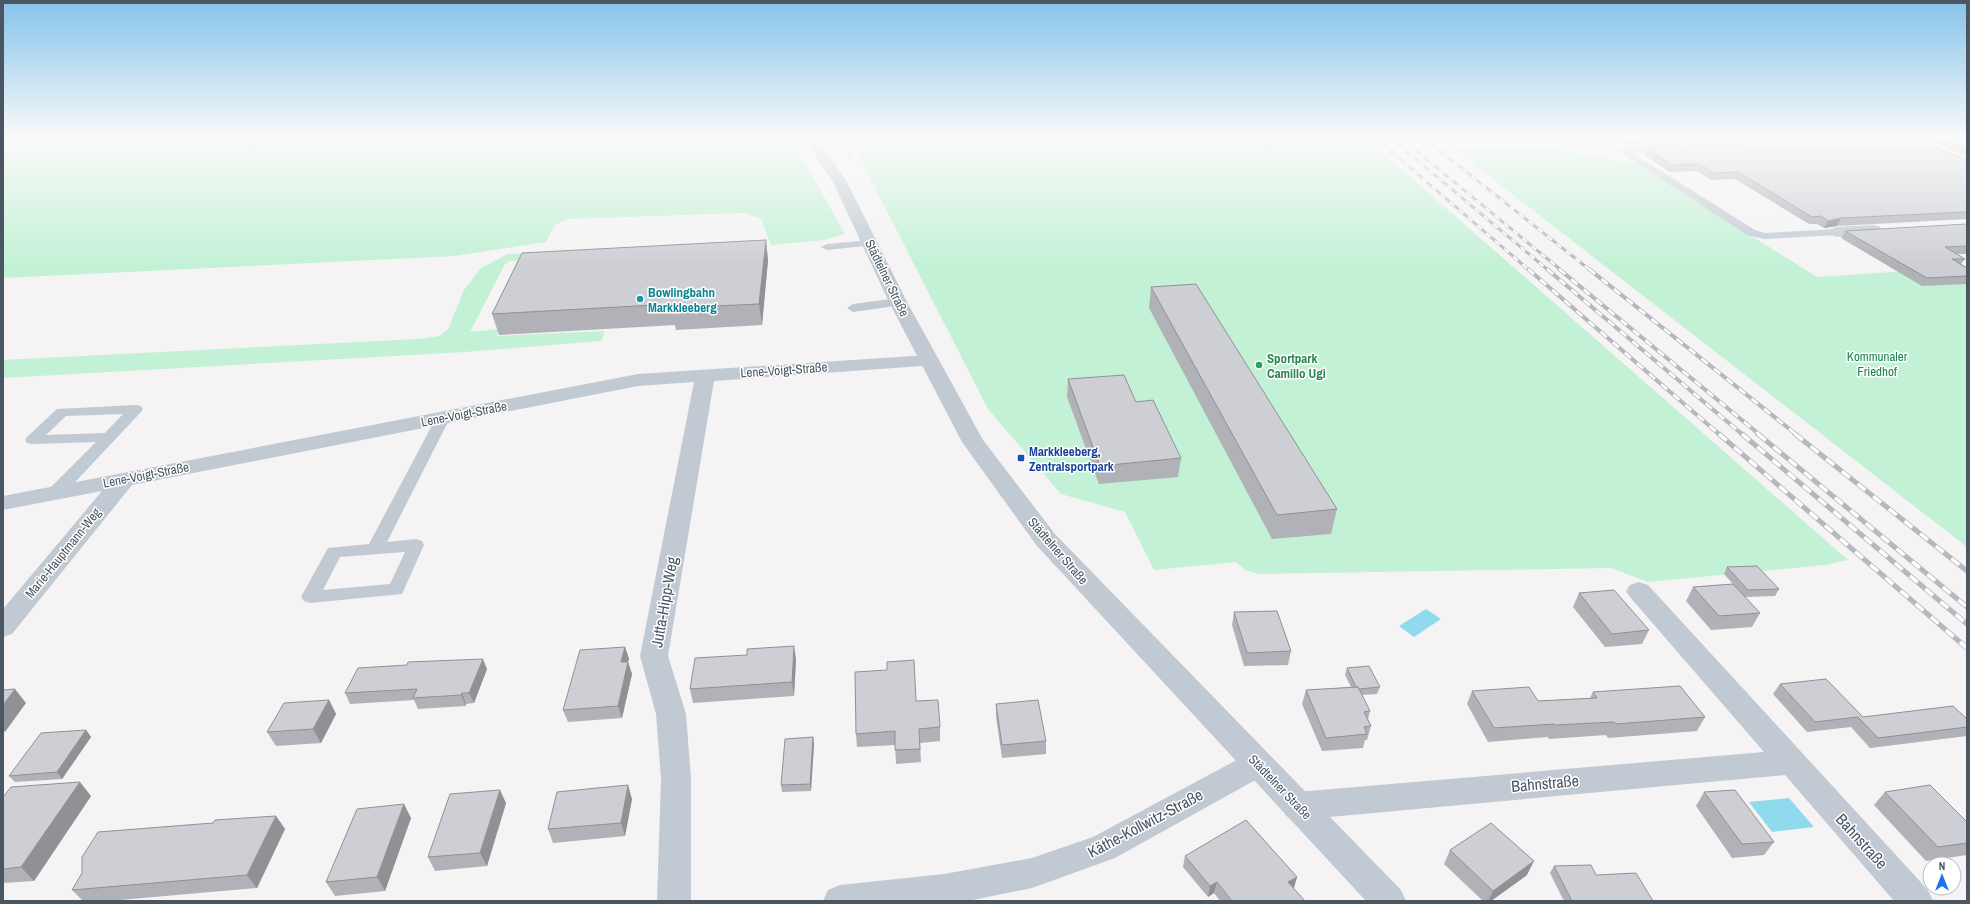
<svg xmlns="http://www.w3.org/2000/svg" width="1970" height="904" viewBox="0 0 1970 904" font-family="'Archivo Narrow',sans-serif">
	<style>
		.green { fill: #c3f1d5 }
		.water { fill: #90daee }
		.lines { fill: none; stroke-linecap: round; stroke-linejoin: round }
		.path { stroke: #7ad0a6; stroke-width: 1.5; stroke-dasharray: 2 1.5; stroke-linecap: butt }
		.service { fill: #c1cad2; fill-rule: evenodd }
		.minor { fill: #c1cad2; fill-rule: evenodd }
		.tertiary { fill: #c1cad2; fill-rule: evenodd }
		.rail-far3-casing { stroke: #b5b8bd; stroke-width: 3 }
		.rail-far2-casing { stroke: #b5b8bd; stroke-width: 4 }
		.rail-far1-casing { stroke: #b5b8bd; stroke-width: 5 }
		.rail-casing { stroke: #b5b8bd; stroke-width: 5.5 }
		.rail-far3 { stroke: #fff; stroke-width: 2; stroke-dasharray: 6; stroke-linecap: butt }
		.rail-far2 { stroke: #fff; stroke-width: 2.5; stroke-dasharray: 8; stroke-linecap: butt }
		.rail-far1 { stroke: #fff; stroke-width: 3.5; stroke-dasharray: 10; stroke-linecap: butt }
		.rail { stroke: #fff; stroke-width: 4; stroke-dasharray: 12; stroke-linecap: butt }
		.wall { fill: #b0b2b7 }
		.shaded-wall { fill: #909195 }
		.building { fill: #cdcfd5; stroke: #909195 }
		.culture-dot { fill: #0f9aa8; stroke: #fff; stroke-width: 1.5 }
		.leisure-dot { fill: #2e9e5b; stroke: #fff; stroke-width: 1.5 }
		.transit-dot { fill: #1a4fb4; stroke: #fff; stroke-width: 1.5 }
		.labels { text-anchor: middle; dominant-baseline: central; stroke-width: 3; stroke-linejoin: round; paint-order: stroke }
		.street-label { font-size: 13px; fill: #4a5661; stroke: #fff }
		.culture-label { font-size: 13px; font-weight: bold; fill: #0d838f; stroke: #fff; text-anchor: start }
		.park-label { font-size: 13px; fill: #17864f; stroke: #fff }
		.leisure-label { font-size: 13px; font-weight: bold; fill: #27864d; stroke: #fff; text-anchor: start }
		.transit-label { font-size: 13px; font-weight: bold; fill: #164399; stroke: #fff; text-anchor: start }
		.near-street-label { font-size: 16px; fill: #4a5661; stroke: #fff }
	</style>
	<rect width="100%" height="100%" fill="#f5f3f3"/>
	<g class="green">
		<polygon points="36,139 792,139 845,234 824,240 771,245 761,219 744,213 567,219 555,225 546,242 454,256 3,278 3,141"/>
		<polygon points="850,139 1367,139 1848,560 1825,565 1648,582 1611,568 1259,574 1245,570 1236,562 1154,570 1125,512 1061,494 988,409"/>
		<polygon points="1550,147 1638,164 1817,277 1967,267 1967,547 1454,149"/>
		<polygon points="531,253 527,260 510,261 505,264 470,332 499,329 497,336 605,331 601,341 465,352 3,378 3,360 418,339 440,336 448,329 464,290 481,268 508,254"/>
	</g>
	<g class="water">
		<polygon points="1426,609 1441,619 1414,637 1399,626"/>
		<polygon points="1789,798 1814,827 1772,832 1749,802"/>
	</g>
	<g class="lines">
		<polyline class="path" points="844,139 853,163"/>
		<g class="service">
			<polygon points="1628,147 1633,150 1631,152 1755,230 1765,233 1837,229 1842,232 1837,235 1765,239 1747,235 1618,151"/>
			<polygon points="870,240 876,243 874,245 827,250 821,247 827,244"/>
			<polygon points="898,298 902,299 904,302 902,305 853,312 847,308 853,304"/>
			<path d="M136 405 141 406 143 409 141 412 61 497 55 498 49 497 47 493 49 489 96 442 32 444 27 443 25 440 27 437 57 409ZM123 414 105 433 46 435 66 416Z"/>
			<path d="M443 414 448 415 450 418 387 542 416 539 422 541 424 545 402 594 310 603 304 601 301 597 328 548 369 544 436 418 438 415ZM405 552 390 584 323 590 340 557Z"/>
		</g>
		<g class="minor">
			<polygon points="1676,144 1681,145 1683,148 1681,151 1628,154 1623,153 1621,150 1623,147 1628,146"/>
			<polygon points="1874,225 1880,227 1882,230 1880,233 1837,237 1831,235 1829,232 1831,229 1837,227"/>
			<polygon points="929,355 936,357 939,361 936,365 714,381 668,656 686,714 691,779 691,901 657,901 661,779 656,714 640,656 694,382 638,386 132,485 12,634 3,637 3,609 102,491 3,510 3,496 638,374"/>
			<polygon points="1639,582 1648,585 1928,890 1933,901 1894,901 1785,775 1297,820 1286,816 1281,806 1286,796 1297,792 1764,752 1630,597 1626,591 1630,585"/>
			<polygon points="1257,751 1268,755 1272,764 1268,773 1115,858 1032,888 968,901 823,901 828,890 840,885 944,874 1032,858 1093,837 1246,755"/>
		</g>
		<polygon class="tertiary" points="804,139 818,139 847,182 907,302 983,440 1055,534 1401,890 1406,901 1366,901 1037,546 962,442 889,302 833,182"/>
		<defs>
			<g id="rail-far3">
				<polyline points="1377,139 1529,270"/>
				<polyline points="1392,139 1548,270"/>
				<polyline points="1402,139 1561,270"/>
				<polyline points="1425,139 1590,270"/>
			</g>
			<g id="rail-far2">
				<polyline points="1528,269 1720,435"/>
				<polyline points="1547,269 1743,435"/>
				<polyline points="1559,269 1760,435"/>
				<polyline points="1589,269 1797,435"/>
			</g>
			<g id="rail-far1">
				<polyline points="1719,434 1961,643"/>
				<polyline points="1742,434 1967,624"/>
				<polyline points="1758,434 1967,607"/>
				<polyline points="1795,434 1967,571"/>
			</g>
			<polyline id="rail" points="1960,642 1967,648"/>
		</defs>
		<use href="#rail-far3" class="rail-far3-casing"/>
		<use href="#rail-far2" class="rail-far2-casing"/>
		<use href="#rail-far1" class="rail-far1-casing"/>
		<use href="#rail" class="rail-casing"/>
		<use href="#rail-far3" class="rail-far3"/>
		<use href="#rail-far2" class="rail-far2"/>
		<use href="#rail-far1" class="rail-far1"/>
		<use href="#rail" class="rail"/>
	</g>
	<g class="wall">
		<polygon points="1613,139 1743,139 1628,144 1619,143"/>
		<polygon points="1929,139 1967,139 1967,157"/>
		<polygon points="1646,148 1967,160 1967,219 1837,226 1824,228 1817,224 1809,224 1735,179 1711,180 1697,171 1670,172 1644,155"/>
		<polygon points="1967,224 1967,254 1957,254 1965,259 1961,264 1967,268 1967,284 1922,286 1841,238 1845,231"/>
		<polygon points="766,240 768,260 762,325 676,330 675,325 499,335 492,314"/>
		<polygon points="1151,287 1337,509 1331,534 1272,539 1149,308"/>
		<polygon points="1068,379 1136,402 1181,458 1178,477 1099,484 1067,397"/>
		<polygon points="1727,567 1779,589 1775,596 1745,597 1760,613 1752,627 1711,630 1686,601 1693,587 1733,584 1724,574"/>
		<polygon points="1579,593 1649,630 1642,644 1605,647 1573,607"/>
		<polygon points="1234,612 1291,651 1288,665 1244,666 1232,625"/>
		<polygon points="625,647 629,659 628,662 632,674 622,718 568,722 563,710"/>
		<polygon points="796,659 794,696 693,703 690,689"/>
		<polygon points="1347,668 1380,687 1377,694 1362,695 1370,711 1368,719 1371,726 1367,740 1365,740 1363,748 1322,751 1302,704 1306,690 1351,687 1345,675"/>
		<polygon points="487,669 474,703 466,704 466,706 418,709 414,700 350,704 345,693"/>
		<polygon points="1780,684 1863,717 1967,719 1967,736 1870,748 1851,727 1807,732 1773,694"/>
		<polygon points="1472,691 1538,701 1590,698 1593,692 1705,717 1697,731 1608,738 1606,735 1549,739 1548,737 1488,742 1467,704"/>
		<polygon points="329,700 336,714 321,743 276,746 267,732"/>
		<polygon points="916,701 940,727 940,741 920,743 921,762 896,764 895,745 857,747 856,734"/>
		<polygon points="996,704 1046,741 1046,754 1002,758 996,717"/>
		<polygon points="86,730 91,737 62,779 15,782 9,776"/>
		<polygon points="813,737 814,744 811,791 782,792 781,785"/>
		<polygon points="1704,792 1774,842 1764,855 1732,858 1696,806"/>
		<polygon points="1885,792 1967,822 1967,855 1926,861 1874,805"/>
		<polygon points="91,796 34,881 3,883 3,797"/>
		<polygon points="632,799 625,836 553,843 548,829"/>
		<polygon points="506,803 487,866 435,871 428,857"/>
		<polygon points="276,816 285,829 257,888 108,901 83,901 72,890 213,823"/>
		<polygon points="411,818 385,891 335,896 326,882"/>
		<polygon points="1450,850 1527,875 1491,901 1483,901 1444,864"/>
		<polygon points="1185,856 1297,877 1293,888 1305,901 1220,901 1214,893 1208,897 1183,867"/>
		<polygon points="1554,866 1596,875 1653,901 1564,901 1550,873"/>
	</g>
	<g class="shaded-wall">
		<polygon points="1841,218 1837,226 1824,228 1828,221"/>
		<polygon points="766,240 768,260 762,325 759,304"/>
		<polygon points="794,646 796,659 794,696 792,682"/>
		<polygon points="625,647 629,659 628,662 632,674 622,718 618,706 621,662"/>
		<polygon points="483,659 487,669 474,703 469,693"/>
		<polygon points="15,689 26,703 5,732 3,729 3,705"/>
		<polygon points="462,693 466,704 466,706 461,695"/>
		<polygon points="329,700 336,714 321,743 313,729"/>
		<polygon points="86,730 91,737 62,779 57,772"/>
		<polygon points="813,737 814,744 811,791 810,784"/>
		<polygon points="80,782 91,796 34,881 21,867"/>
		<polygon points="628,785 632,799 625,836 621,823"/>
		<polygon points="500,790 506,803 487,866 480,853"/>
		<polygon points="404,804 411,818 385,891 377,877"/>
		<polygon points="276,816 285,829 257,888 247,875"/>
		<polygon points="1534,861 1527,875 1491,901 1488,901 1493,891"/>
		<polygon points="1297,877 1294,888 1285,893 1288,882"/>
		<polygon points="1217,882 1214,893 1208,897 1210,886"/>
	</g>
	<g class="building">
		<polygon points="1848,139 1908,139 1922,142 1967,160 1967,212 1841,218 1828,221 1821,216 1812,217 1738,172 1714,173 1700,164 1672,165 1646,148"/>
		<polygon points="1947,139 1967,139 1967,149"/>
		<polygon points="1967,224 1967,246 1945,247 1965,259 1952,259 1967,268 1967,276 1927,278 1845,231"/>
		<polygon points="766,240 759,304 672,308 673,304 492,314 522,253"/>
		<polygon points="1196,284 1337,509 1277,515 1151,287"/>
		<polygon points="1124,375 1136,402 1153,400 1181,458 1100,466 1068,379"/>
		<polygon points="1757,566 1779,589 1748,590 1727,567"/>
		<polygon points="1733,584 1760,613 1719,616 1693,587"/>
		<polygon points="1614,590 1649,630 1612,634 1579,593"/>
		<polygon points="1277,611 1291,651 1247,653 1234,612"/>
		<polygon points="794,646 792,682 690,689 695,658 747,655 747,649"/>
		<polygon points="625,647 621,662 628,662 618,706 563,710 580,650"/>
		<polygon points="483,659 469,693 462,693 461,695 413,698 417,689 345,693 358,668 407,665 408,662"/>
		<polygon points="914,660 916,701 938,700 940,727 919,729 920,749 895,750 895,731 856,734 855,672 887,670 887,662"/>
		<polygon points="1369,666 1380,687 1359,689 1358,687 1356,687 1347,668"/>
		<polygon points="1826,679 1863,717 1953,706 1967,719 1967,727 1878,738 1858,717 1815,722 1780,684"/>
		<polygon points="1680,686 1705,717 1616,724 1614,722 1555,725 1554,724 1494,728 1472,691 1529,687 1538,701 1597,698 1593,692"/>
		<polygon points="1358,687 1370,711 1364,712 1371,726 1364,727 1367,734 1326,738 1306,690"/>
		<polygon points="15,689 3,705 3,690"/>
		<polygon points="329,700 313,729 267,732 284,703"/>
		<polygon points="1038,700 1046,741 1002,745 996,704"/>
		<polygon points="86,730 57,772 9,776 41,733"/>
		<polygon points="813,737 810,784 781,785 785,739"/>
		<polygon points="80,782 21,867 3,869 3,797 11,787"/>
		<polygon points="628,785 621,823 548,829 557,792"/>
		<polygon points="1930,785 1967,822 1967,843 1938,847 1885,792"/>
		<polygon points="500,790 480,853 428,857 450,794"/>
		<polygon points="1735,790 1774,842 1742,844 1704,792"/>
		<polygon points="404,804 377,877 326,882 357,809"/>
		<polygon points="276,816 247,875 72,890 82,873 82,857 98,832 213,823 215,820"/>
		<polygon points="1246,820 1297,877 1288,882 1305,901 1232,901 1217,882 1210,886 1185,856"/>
		<polygon points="1491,823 1534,861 1493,891 1450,850"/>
		<polygon points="1591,865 1596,875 1636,873 1653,901 1572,901 1554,866"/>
	</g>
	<linearGradient id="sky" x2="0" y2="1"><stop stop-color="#85c3ea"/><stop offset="0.52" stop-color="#fafafa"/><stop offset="1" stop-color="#fafafa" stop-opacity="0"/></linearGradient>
	<rect width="1970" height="266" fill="url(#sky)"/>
	<circle class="culture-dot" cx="640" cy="299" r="4"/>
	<circle class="leisure-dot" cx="1259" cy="365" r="4"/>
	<rect class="transit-dot" x="1017" y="454" width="8" height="8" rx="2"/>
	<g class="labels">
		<g class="street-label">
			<text transform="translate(887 278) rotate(64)">Städtelner Straße</text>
			<text transform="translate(784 370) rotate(-4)">Lene-Voigt-Straße</text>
			<text transform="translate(464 414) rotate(-11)">Lene-Voigt-Straße</text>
			<text transform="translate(146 475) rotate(-11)">Lene-Voigt-Straße</text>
			<text transform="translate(1058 551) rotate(49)">Städtelner Straße</text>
			<text transform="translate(63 553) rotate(-51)">Marie-Hauptmann-Weg</text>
			<text transform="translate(1280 787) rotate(46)">Städtelner Straße</text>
		</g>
		<g class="culture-label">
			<text x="648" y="292">Bowlingbahn<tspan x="648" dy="15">Markkleeberg</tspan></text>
		</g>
		<g class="park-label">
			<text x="1877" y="356">Kommunaler<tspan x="1877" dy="15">Friedhof</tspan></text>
		</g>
		<g class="leisure-label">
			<text x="1267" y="358">Sportpark<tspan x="1267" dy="15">Camillo Ugi</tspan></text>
		</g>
		<g class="transit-label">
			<text x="1029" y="451">Markkleeberg,<tspan x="1029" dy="15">Zentralsportpark</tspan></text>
		</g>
		<g class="near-street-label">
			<text transform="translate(664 602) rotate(-80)">Jutta-Hipp-Weg</text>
			<text transform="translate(1545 783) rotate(-5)">Bahnstraße</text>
			<text transform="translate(1145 823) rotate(-28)">Käthe-Kollwitz-Straße</text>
			<text transform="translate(1862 841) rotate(48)">Bahnstraße</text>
		</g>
	</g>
	<rect width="1970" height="904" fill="none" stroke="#4a5661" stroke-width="8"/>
	<g transform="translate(1942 876)"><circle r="19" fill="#ffffff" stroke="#b7bbc0"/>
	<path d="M0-3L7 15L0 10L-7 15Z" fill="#1a73e8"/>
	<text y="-6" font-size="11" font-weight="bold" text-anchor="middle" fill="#4a5661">N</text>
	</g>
</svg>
